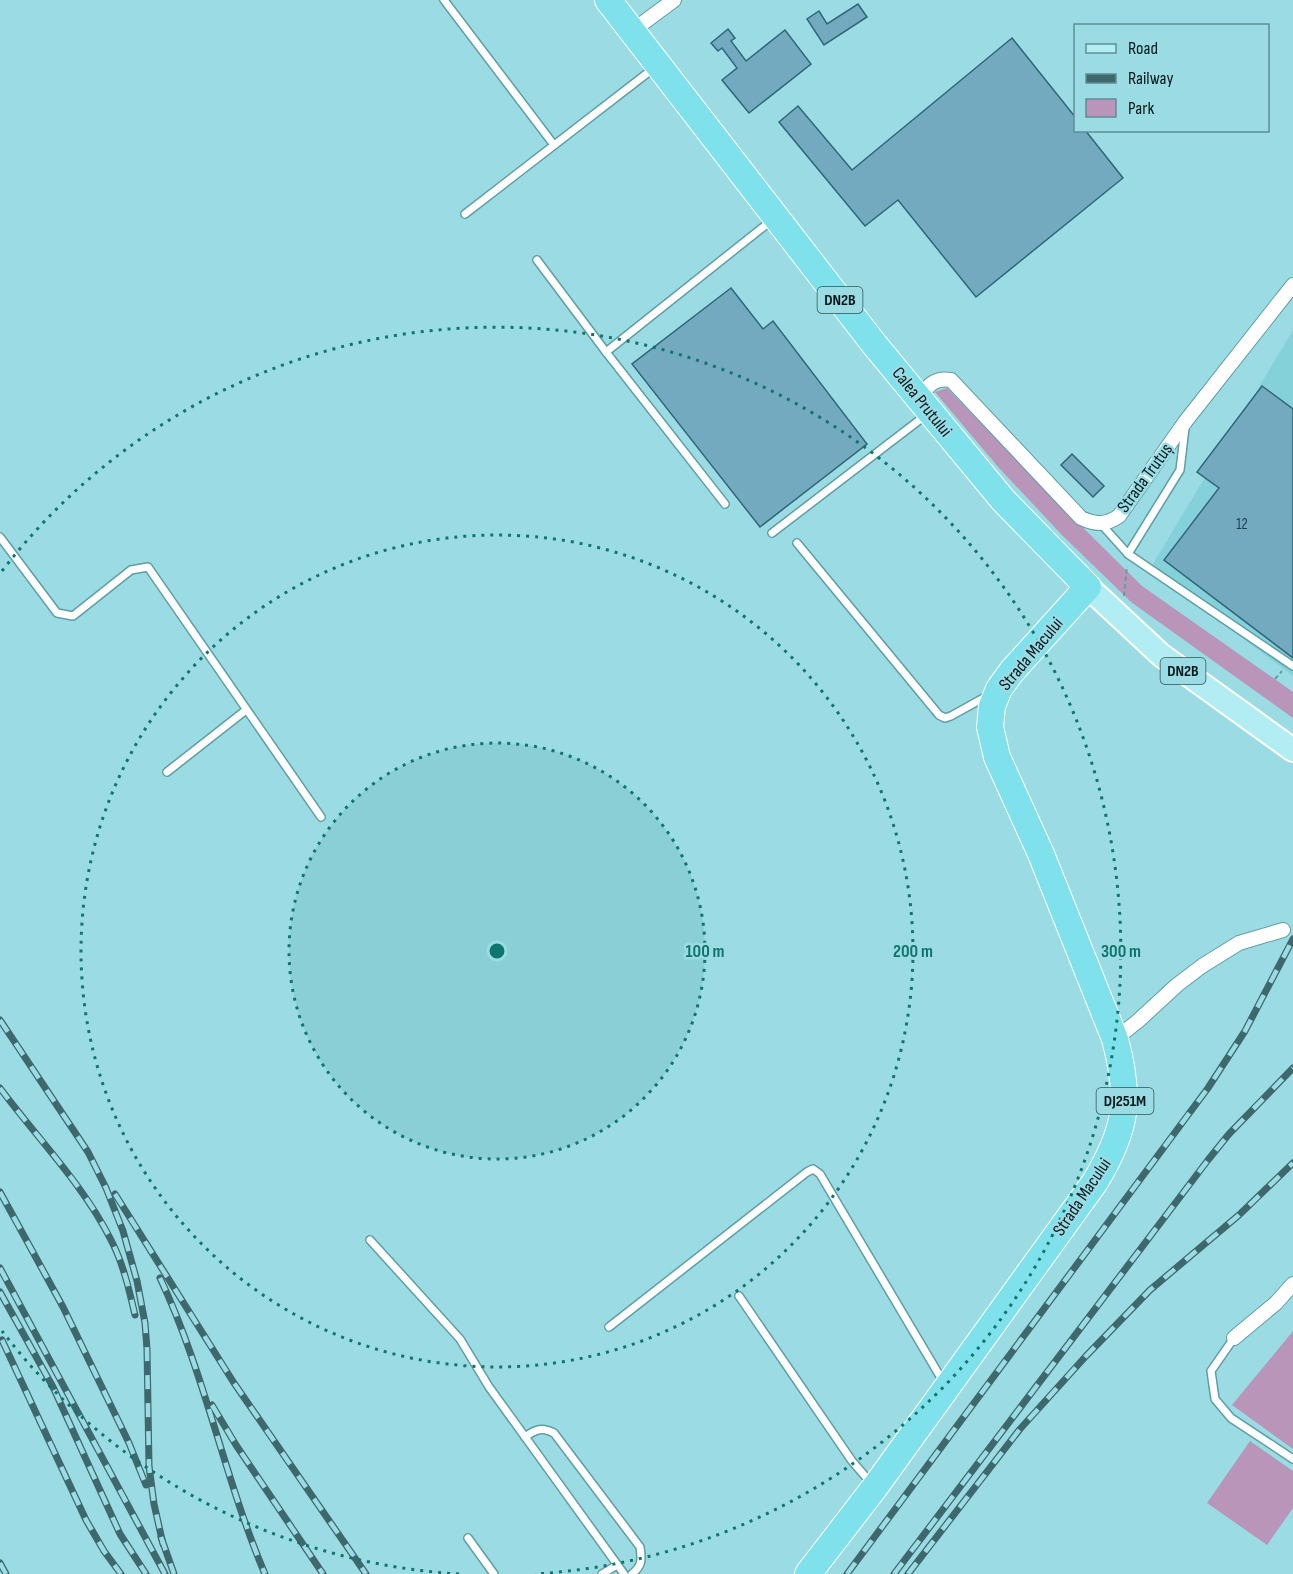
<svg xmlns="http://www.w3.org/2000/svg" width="1293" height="1574" viewBox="0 0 1293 1574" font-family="'Sofia Sans Condensed',sans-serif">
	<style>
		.built { fill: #85d1d9 }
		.green { fill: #b895b9 }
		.building { fill: #73aac0; stroke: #2f667a; stroke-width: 1.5 }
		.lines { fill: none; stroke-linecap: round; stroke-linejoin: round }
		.lane-casing { stroke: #5e9ea5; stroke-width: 10 }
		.street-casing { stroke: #5e9ea5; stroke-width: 16 }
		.primary-casing { stroke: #fff; stroke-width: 26 }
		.highway-casing { stroke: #fff; stroke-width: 28 }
		.path { stroke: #679aa0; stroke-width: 2; stroke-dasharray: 4.5 3; stroke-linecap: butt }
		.lane { stroke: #fff; stroke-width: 7 }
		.street { stroke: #fff; stroke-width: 14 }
		.primary { stroke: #b2edf3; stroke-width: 22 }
		.highway { stroke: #7fe1eb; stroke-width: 26 }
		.rail-casing { stroke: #3f686d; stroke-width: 7 }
		.rail { stroke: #9bdce4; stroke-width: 4.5; stroke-dasharray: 14; stroke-linecap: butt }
		.ring { fill: none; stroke: #0f766e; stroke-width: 3; stroke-dasharray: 3 6 }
		.labels { text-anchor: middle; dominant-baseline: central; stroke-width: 5; stroke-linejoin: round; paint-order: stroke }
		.number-label { font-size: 15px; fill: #1d3c44 }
		.shield { fill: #9bdce4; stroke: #2e5357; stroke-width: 1.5 }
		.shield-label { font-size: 16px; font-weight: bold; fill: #00181b }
		.street-label { font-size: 18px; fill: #00181b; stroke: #9bdce4 }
		.centre { fill: #0f766e; stroke: #9bdce4; stroke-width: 3 }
		.ring-label { font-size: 18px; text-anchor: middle; font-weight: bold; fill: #0f766e; stroke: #9bdce4; stroke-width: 5; stroke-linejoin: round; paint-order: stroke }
	</style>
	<rect width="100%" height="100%" fill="#9bdce4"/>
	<polygon class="built" points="1293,330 1293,676 1150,569"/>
	<g class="green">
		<polygon points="947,388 1042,487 1142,586 1293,692 1293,718 1131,602 1062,535 999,468 935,392"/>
		<polygon points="1293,1331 1293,1449 1232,1405"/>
		<polygon points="1250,1441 1293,1471 1293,1508 1267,1545 1207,1503"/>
	</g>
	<g class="building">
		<polygon points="858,4 867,17 824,45 807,19 819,11 827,24"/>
		<polygon points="728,29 735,38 731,41 746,61 785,30 811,64 749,113 722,80 737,68 722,48 718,51 711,43"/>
		<polygon points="1012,38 1076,118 1076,130 1085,130 1123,178 976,297 898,200 865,226 779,122 798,106 852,170"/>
		<polygon points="731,288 763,329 773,321 867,444 760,527 632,364"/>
		<polygon points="1262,386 1293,409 1293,658 1164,560 1219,488 1197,472"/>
		<polygon points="1072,454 1104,486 1093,497 1061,465"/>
	</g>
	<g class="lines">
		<defs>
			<g id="lane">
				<polyline points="444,0 554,145"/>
				<polyline points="465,214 654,68"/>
				<polyline points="537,260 606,352 725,504"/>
				<polyline points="606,352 772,220"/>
				<polyline points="1101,524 1128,554 1293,666"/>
				<polyline points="772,533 926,415"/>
				<polyline points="0,537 57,613 73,616 131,570 148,567 321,817"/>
				<polyline points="797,543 939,715 945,718 951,716 987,696"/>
				<polyline points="1128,554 1180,470 1185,428"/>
				<polyline points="167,772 246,710"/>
				<polyline points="370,1240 460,1339 489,1387 624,1574"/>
				<polyline points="739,1296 852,1461 871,1483"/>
				<polyline points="609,1327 807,1172 813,1169 820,1174 944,1383"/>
				<polyline points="1234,1338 1211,1371 1215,1399 1231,1418 1293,1459"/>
				<path d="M525 1437C536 1429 542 1427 554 1433L640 1547C642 1560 642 1566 632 1574"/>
				<polyline points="468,1538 494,1574"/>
				<polyline points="602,1574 617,1565"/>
			</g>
			<g id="street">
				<polyline points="632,31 674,0"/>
				<path d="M919 398C928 386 934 377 951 380L1081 518C1096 525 1106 525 1119 516L1185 422 1293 285"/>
				<polyline points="1115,1039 1138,1021 1177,985 1202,966 1239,943 1283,930"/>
				<polyline points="1234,1338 1276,1303 1293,1284"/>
			</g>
			<polyline id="primary" points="1088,587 1161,655 1293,750"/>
			<path id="highway" d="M608 0 874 344 1003 500 1088 587 1012 671 999 689 992 706 990 727 997 757 1041 854 1115 1039C1131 1099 1127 1129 1095 1182L875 1487 808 1574"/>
		</defs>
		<use href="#lane" class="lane-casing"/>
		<use href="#street" class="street-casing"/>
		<use href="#primary" class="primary-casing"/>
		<use href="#highway" class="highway-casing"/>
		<g class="path">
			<polyline points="1124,596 1127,566"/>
			<polyline points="1275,679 1282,671"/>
		</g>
		<use href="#lane" class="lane"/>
		<use href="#street" class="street"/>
		<use href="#primary" class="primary"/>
		<use href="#highway" class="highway"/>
		<defs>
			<g id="rail">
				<polyline points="0,1020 88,1152 106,1188 123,1231 137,1281 145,1323 147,1349 149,1466 154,1504 163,1544"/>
				<path d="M0 1088C37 1138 83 1184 111 1240 123 1263 129 1289 135 1315"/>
				<polyline points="0,1192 63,1307 129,1443 146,1485"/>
				<polyline points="115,1194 234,1383 366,1574"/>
				<polyline points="0,1268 165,1574"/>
				<path d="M160 1278C205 1373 224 1478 265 1574"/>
				<polyline points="0,1292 53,1387 120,1534 146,1574"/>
				<polyline points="2,1340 86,1520 104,1551 121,1574"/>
				<polyline points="212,1405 236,1445 323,1574"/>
				<polyline points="161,1537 174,1574"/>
				<polyline points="0,1563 6,1574"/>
				<polyline points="847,1574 1208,1088 1245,1031 1293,939"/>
				<polyline points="894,1574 1208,1160 1229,1134 1293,1068"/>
				<polyline points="908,1574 1020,1429 1086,1356 1150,1290 1239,1215 1293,1163"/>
			</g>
		</defs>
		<use href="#rail" class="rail-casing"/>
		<use href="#rail" class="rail"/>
	</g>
	<circle cx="497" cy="951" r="208" fill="#0f766e" fill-opacity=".12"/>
	<g class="ring">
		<circle cx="497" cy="951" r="208"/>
		<circle cx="497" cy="951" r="416"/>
		<path d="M459 1574A624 624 0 0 1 2 1331M2 571A624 624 0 1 1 535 1574"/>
	</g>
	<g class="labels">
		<g class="number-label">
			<text x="1242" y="524">12</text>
		</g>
		<g class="shield">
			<rect x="817.5" y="287" width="45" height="26" rx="4.5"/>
			<rect x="1160.5" y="658" width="45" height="26" rx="4.5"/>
			<rect x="1096.5" y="1088" width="57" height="26" rx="4.5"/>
		</g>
		<g class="shield-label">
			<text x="840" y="300">DN2B</text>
			<text x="1183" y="671">DN2B</text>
			<text x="1125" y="1101">DJ251M</text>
		</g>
		<g class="street-label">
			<text transform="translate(922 402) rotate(51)">Calea Prutului</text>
			<text transform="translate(1145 478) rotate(-54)">Strada Trutuș</text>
			<text transform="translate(1031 654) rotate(-50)">Strada Macului</text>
			<text transform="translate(1082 1197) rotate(-56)">Strada Macului</text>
		</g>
	</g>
	<circle cx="497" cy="951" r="9" class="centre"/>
	<g class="ring-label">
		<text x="705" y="957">100 m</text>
		<text x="913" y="957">200 m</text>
		<text x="1121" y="957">300 m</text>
	</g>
	<rect x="1074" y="24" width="195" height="108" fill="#9bdce4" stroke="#5d8e94" stroke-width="1.5"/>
	<rect x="1086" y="44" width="30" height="9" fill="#b2edf3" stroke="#5d8e94" stroke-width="1.5"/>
	<text x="1128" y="54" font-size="18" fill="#00181b">Road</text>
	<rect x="1086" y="74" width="30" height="9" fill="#3f686d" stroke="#5d8e94" stroke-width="1.5"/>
	<text x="1128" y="84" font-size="18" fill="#00181b">Railway</text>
	<rect x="1086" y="99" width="30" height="18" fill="#b895b9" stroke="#5d8e94" stroke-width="1.5"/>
	<text x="1128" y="114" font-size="18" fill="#00181b">Park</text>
</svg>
